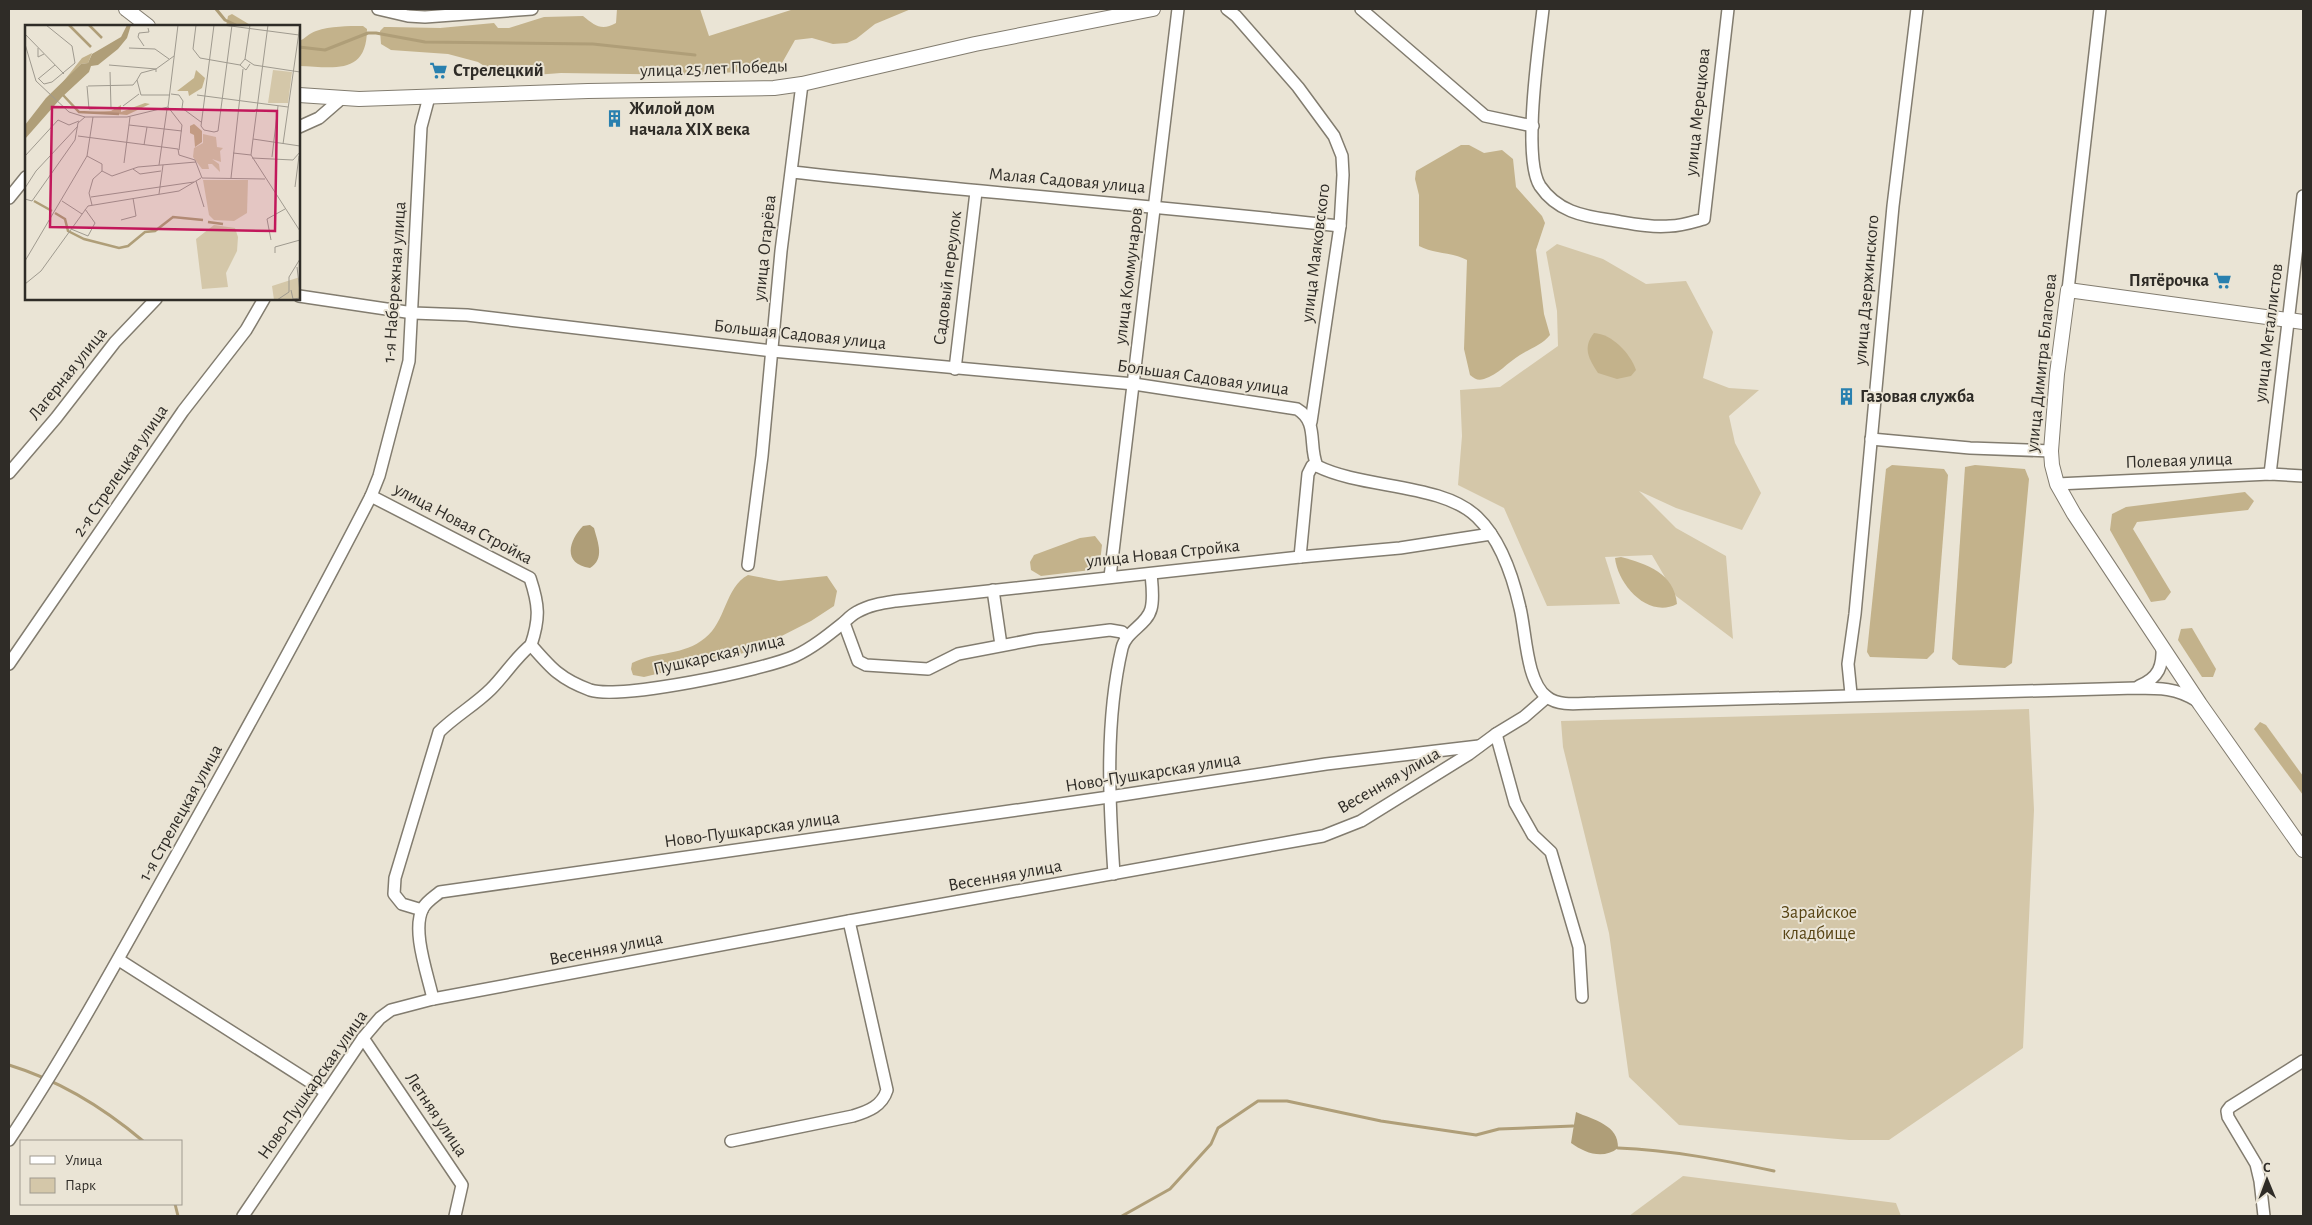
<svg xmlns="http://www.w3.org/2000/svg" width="2312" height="1225" viewBox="0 0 2312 1225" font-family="'Alegreya Sans',sans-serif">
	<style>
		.green { fill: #d4c7a9 }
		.forest { fill: #c3b28b }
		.water { fill: #af9e78 }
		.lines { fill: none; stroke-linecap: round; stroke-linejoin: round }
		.stream { stroke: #af9e78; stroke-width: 3 }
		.minor-casing { stroke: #827c6f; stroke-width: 14 }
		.major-casing { stroke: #827c6f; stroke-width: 16 }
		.minor { stroke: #fff; stroke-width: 11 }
		.major { stroke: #fff; stroke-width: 14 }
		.labels { text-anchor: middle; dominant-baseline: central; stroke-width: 4; stroke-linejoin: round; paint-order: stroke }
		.street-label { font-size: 18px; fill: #2f2c27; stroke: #eae4d5 }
		.poi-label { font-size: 18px; font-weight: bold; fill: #2f2c27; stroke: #eae4d5; text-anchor: start }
		.park-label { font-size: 18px; fill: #584515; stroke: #eae4d5 }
		.inset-river { fill: none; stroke: #af9e78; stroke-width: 2.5 }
		.inset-road { fill: none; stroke: #9f9a8f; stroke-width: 1 }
		.view { fill: #c2185b; fill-opacity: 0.15; stroke: #c2185b; stroke-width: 2.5 }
		.inset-edge { fill: none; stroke: #2f2c27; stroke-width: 2.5 }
	</style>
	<rect width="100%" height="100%" fill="#eae4d5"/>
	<g class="green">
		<polygon points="1557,244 1603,259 1646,284 1686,281 1713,332 1703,378 1729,388 1759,390 1729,416 1735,443 1761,493 1742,530 1676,508 1639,491 1676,528 1726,556 1733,639 1676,596 1652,555 1605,557 1620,604 1547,606 1504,508 1458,485 1462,436 1460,390 1500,387 1558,346 1557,311 1546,252"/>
		<polygon points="2029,709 2034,810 2023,1048 1889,1140 1849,1140 1679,1125 1629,1077 1609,933 1563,747 1561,721"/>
		<polygon points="1683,1176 1896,1203 1901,1216 1629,1216"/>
	</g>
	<g class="forest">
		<path d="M617 9H700L709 36 794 9H911L875 24 856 39 847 43 833 44 812 38 795 40 782 63 769 69 699 75 561 73 507 77 492 71 478 62 448 54 391 50 381 44 380 31 384 27H389L440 28 494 23 498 28H509L544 17 583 16C595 26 602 31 616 23Z"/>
		<polygon points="232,14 252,26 226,26 228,16"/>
		<path d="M363 26 367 29C367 76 333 67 299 66V41C305 39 309 33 316 31 331 26 347 26 363 26Z"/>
		<path d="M1461 145H1469L1484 153 1502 150 1513 159 1516 187 1542 216 1545 223 1536 250 1544 314 1550 335C1542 345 1531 348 1520 355 1508 362 1498 375 1484 379 1478 381 1475 379 1470 375L1464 349 1467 260C1452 252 1434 254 1419 246V195L1415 179 1416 171Z"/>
		<path d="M1594 333C1612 334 1630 353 1636 370L1631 376 1617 379 1598 373C1589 359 1582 348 1594 333Z"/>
		<polygon points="1892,465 1944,469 1948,475 1934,652 1927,659 1870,657 1867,652 1886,469"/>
		<polygon points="1975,465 2025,469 2029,479 2012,663 2005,668 1959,665 1952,659 1965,467"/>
		<polygon points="2245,492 2254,501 2248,510 2137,522 2133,529 2171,592 2165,600 2151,602 2110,530 2112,514 2126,507"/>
		<polygon points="1095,536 1102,545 1100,562 1091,570 1041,576 1031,570 1030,562 1034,555 1080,538"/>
		<path d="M1621 557C1647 564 1674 573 1677 604 1648 619 1618 585 1615 558Z"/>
		<path d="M748 575 779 581 827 576 837 591 834 606 811 621 752 651 644 677 633 675 631 669 632 663C656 651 684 656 705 638 726 622 725 587 748 575Z"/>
		<polygon points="2192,628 2216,669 2213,677 2202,677 2178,640 2181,629"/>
		<polygon points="2260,722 2266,725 2303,776 2303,795 2254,729"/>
	</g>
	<g class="water">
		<path d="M590 525 594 528C598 543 605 559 590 568 562 564 569 540 583 526Z"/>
		<path d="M1576 1112C1594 1120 1619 1125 1618 1148 1603 1160 1585 1153 1571 1143Z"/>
	</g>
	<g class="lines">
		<g class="stream">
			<polyline points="216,9 225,20 238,26"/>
			<polyline points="299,47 325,50 368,33 376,33 425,42 593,44 695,55"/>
			<path d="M9 1065C58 1080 104 1108 143 1141"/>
			<path d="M1618 1148C1671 1150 1722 1160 1774 1171"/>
			<polyline points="175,1204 178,1216"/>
			<polyline points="1122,1216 1170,1189 1211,1144 1218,1128 1258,1101 1287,1101 1381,1121 1476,1135 1499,1129 1573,1126"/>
		</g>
		<defs>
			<g id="minor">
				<polyline points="378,9 408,16 425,17 532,9"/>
				<polyline points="1227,9 1236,16 1298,87 1334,136 1342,156 1343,175 1340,226 1311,422"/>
				<polyline points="1361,9 1485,116 1533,126"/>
				<path d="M1543 9C1539 45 1522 158 1540 186 1557 211 1582 216 1610 220 1629 223 1651 228 1670 226 1681 226 1693 222 1704 219L1728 9"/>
				<polyline points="299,127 319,118 342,98"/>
				<path d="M792 172C975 192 1157 206 1340 226"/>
				<polyline points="9,198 26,177"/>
				<polyline points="2068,290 2100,9"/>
				<path d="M299 296 413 313 467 315 772 351 1134 384 1297 409C1319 422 1308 445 1317 466 1363 489 1442 483 1477 517 1500 539 1513 577 1520 608 1526 632 1526 682 1547 697 1560 707 1580 703 1595 703L2136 688C2159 688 2177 688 2197 701"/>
				<polyline points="955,369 976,192"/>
				<polyline points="1871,439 1970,448 2051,451"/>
				<polyline points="9,473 56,418 115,342 156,299"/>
				<polyline points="2270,474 2303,196"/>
				<polyline points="2057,484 2270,474 2303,476"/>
				<path d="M371 496 530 578C539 605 540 618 531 645"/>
				<polyline points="1300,557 1308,474 1312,466 1317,466"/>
				<polyline points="748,565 762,456 781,251 802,84"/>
				<polyline points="1110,577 1178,9"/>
				<polyline points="993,590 1001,645"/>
				<polyline points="844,623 858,661 866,665 928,669 958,654 1037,639 1110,630 1122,632 1127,637"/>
				<path d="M531 645C551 668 560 679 590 690 620 700 764 670 795 656 812 648 827 636 842 624 847 620 851 615 857 612 869 605 883 603 896 601L1300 557 1400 548 1491 534"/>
				<polyline points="9,664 183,411 246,330 264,299"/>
				<path d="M2139 686C2159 678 2163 666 2162 646"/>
				<polyline points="1851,694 1848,664 1855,614 1893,206 1917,9"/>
				<polyline points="1496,734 1515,803 1533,835 1551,852 1579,947 1582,997"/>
				<path d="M1114 874C1109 800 1105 721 1122 648 1126 631 1147 625 1151 609 1154 598 1152 585 1151 574"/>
				<path d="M422 910 402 904 394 894 395 878 439 732C455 716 475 705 491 689 505 675 515 658 531 645"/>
				<polyline points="119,960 326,1092"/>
				<path d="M433 999C428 975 411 930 423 908 427 901 434 897 440 892L1109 797 1326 764 1479 746"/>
				<polyline points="363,1038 462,1185 455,1216"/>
				<path d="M9 1140C69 1050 120 955 173 861 241 740 308 619 371 496L379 476 409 361 421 127 429 97"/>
				<path d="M731 1141 853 1116C869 1111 882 1106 887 1090L849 921"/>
				<polyline points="243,1216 363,1038 380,1018 391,1010 433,999 849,921 1323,836 1361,821 1469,754 1496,734 1524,717 1547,697"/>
				<polyline points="2264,1216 2260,1181 2256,1164 2228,1117 2227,1111 2230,1107 2303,1061"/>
			</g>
			<g id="major">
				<polyline points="126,9 148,26"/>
				<polyline points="299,95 359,99 588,91 774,88 802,84 975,44 1153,9"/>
				<polyline points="2303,322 2068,290 2057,374 2051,451 2052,465 2057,484 2074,514 2200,704 2303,850"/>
			</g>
		</defs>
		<use href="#minor" class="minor-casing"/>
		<use href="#major" class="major-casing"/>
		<use href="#minor" class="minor"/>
		<use href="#major" class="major"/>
	</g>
	<defs>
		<symbol id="supermarket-bare" viewBox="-9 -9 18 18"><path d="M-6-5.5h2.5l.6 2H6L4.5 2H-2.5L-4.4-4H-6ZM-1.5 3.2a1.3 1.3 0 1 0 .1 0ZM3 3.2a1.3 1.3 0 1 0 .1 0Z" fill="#2980af" stroke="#eae4d5" stroke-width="2.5" paint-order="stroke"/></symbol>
		<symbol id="building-bare" viewBox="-9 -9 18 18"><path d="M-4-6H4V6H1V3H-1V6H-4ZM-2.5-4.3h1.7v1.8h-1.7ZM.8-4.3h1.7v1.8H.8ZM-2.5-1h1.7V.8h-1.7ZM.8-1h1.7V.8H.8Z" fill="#2980af" stroke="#eae4d5" stroke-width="2.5" paint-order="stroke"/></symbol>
	</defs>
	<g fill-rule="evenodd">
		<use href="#supermarket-bare" x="426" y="58" width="25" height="25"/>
		<use href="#building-bare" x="602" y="106" width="25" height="25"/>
		<use href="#supermarket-bare" x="2210" y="268" width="25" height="25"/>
		<use href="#building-bare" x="1834" y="384" width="25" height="25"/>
	</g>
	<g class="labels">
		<g class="street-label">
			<text transform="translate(714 69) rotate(-2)">улица 25 лет Победы</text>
			<text transform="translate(1698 112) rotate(-84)">улица Мерецкова</text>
			<text transform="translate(1067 181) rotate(5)">Малая Садовая улица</text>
			<text transform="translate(765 248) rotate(-84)">улица Огарёва</text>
			<text transform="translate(1316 253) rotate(-83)">улица Маяковского</text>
			<text transform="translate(1129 276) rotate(-83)">улица Коммунаров</text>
			<text transform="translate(948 278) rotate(-83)">Садовый переулок</text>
			<text transform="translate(395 282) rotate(-86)">1-я Набережная улица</text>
			<text transform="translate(1867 290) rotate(-85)">улица Дзержинского</text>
			<text transform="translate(2269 333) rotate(-83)">улица Металлистов</text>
			<text transform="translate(800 335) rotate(6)">Большая Садовая улица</text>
			<text transform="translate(2042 363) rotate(-84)">улица Димитра Благоева</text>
			<text transform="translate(68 374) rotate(-51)">Лагерная улица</text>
			<text transform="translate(1203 378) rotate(8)">Большая Садовая улица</text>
			<text transform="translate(2179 461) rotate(-2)">Полевая улица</text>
			<text transform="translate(121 471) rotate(-56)">2-я Стрелецкая улица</text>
			<text transform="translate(463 524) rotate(28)">улица Новая Стройка</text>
			<text transform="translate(1163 554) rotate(-6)">улица Новая Стройка</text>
			<text transform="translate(719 655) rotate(-13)">Пушкарская улица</text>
			<text transform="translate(1153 773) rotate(-9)">Ново-Пушкарская улица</text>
			<text transform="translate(1389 781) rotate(-30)">Весенняя улица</text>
			<text transform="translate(181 813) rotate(-61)">1-я Стрелецкая улица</text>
			<text transform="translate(752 830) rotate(-8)">Ново-Пушкарская улица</text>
			<text transform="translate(1005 876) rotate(-10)">Весенняя улица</text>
			<text transform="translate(606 949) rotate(-11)">Весенняя улица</text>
			<text transform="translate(313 1085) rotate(-55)">Ново-Пушкарская улица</text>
			<text transform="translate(436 1115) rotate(56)">Летняя улица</text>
		</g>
		<g class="poi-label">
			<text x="453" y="71">Стрелецкий</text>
			<text x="629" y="109">Жилой дом<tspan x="629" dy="21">начала XIX века</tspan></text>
			<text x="2209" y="281" text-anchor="end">Пятёрочка</text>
			<text x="1860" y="397">Газовая служба</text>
		</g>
		<g class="park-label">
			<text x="1819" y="913">Зарайское<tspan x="1819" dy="21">кладбище</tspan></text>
		</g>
	</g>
	<g transform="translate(25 25)">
		<rect width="275" height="275" fill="#eae4d5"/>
		<path d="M248 45 267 47 263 78H243ZM178 109 191 112 192 122 198 123 195 126 196 137 187 134 194 139 195 147 187 139H183L184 144H177L168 132 169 123 178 118ZM178 155H223L222 188 209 196 189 195 184 190ZM189 200 210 203 213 212 212 226 201 248 203 262 177 264 171 214ZM275 252V275H249L247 261Z" fill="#d4c7a9"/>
		<path d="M67 28 63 38 56 39 34 62 57 33ZM171 45 180 53 177 63 164 71 163 66H152L169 53ZM120 78 125 79 102 90 64 87 86 86 96 80V87ZM169 99 177 106V117L170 122 169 110 165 108V101Z" fill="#c3b28b"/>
		<path d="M102 0H106L102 13 93 24 73 40 66 41 64 47 37 72 0 114V100L21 73 56 39 63 38 67 29 96 12Z" fill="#af9e78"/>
		<path class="inset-river" d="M44 0 66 22M64 0 77 13M38 70 54 87 94 89M9 176 27 186M30 188 40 194 43 206 59 214 94 223 103 221 120 207 130 206 148 192 178 195M183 197 198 199"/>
		<path class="inset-road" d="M171 0 168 24 175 33 215 40M189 0 176 101 179 105 189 107 193 106 207 0M198 0 274 10M0 9 39 49M0 19 11 56 44 87 60 92H102L143 82 153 0M119 21 113 12 114 8 124 7 123 3M13 23V32L19 29M104 23 130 24 144 34M220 34 225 0M225 39 221 45 215 40 220 34 229 40 275 47M84 40 131 44V47M13 54 30 40M14 54 19 59 27 57 50 38 47 21 21 0M62 61 64 84 86 83 85 47M63 61 108 60 112 55M146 69 154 70 158 76M145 70H116L112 55 116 48 131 44 149 31M172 70 263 82M158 76 157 83 176 97M98 81 114 69M143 82 157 100 154 125M104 100 157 106M53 111 153 124 154 130 170 135 177 153 240 154M228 114 243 0M258 119 275 0M119 120 122 102M275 121 228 114 226 130 275 206M208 128 226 130M0 131 33 95 44 100 54 96M62 131 77 139V146M247 132 253 81M227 133 268 135 275 127M99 138 105 92M134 140 142 84M108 144 115 149 136 146M77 146 87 151 113 142 171 137M206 153 218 44M171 156 179 182M270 162 274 131M0 163 11 146 53 101M134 169 138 140M66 172 169 157M0 174 7 176 50 115 53 98 60 92M37 176 57 189M67 180 64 168 68 154 77 146M96 195 111 191 108 173M46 204 63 211 70 198 60 184M246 215 242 194 260 184M250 228V222L275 215M0 236 62 131 68 92M272 242 275 267M0 259 16 246 63 181 154 166 176 153M266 265 268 274 275 273M252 275 264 267V252L275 234"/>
		<path class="view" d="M27 82 252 86 250 206 25 202Z"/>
		<rect width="275" height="275" class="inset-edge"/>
	</g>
	<rect width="2312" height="1225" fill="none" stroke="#2f2c27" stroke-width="20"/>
	<rect x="20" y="1140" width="162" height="65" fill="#eae4d5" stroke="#9f9a8f"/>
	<rect x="30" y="1156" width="25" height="8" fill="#ffffff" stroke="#9f9a8f"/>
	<text x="65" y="1165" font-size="15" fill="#2f2c27">Улица</text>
	<rect x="30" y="1178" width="25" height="15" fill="#d4c7a9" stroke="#9f9a8f"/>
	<text x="65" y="1190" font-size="15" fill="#2f2c27">Парк</text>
	<g transform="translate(2267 1180) rotate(359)" stroke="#eae4d5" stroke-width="4" paint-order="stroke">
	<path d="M0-4L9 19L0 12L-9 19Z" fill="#2f2c27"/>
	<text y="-8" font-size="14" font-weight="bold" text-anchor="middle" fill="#2f2c27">С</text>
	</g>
</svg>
